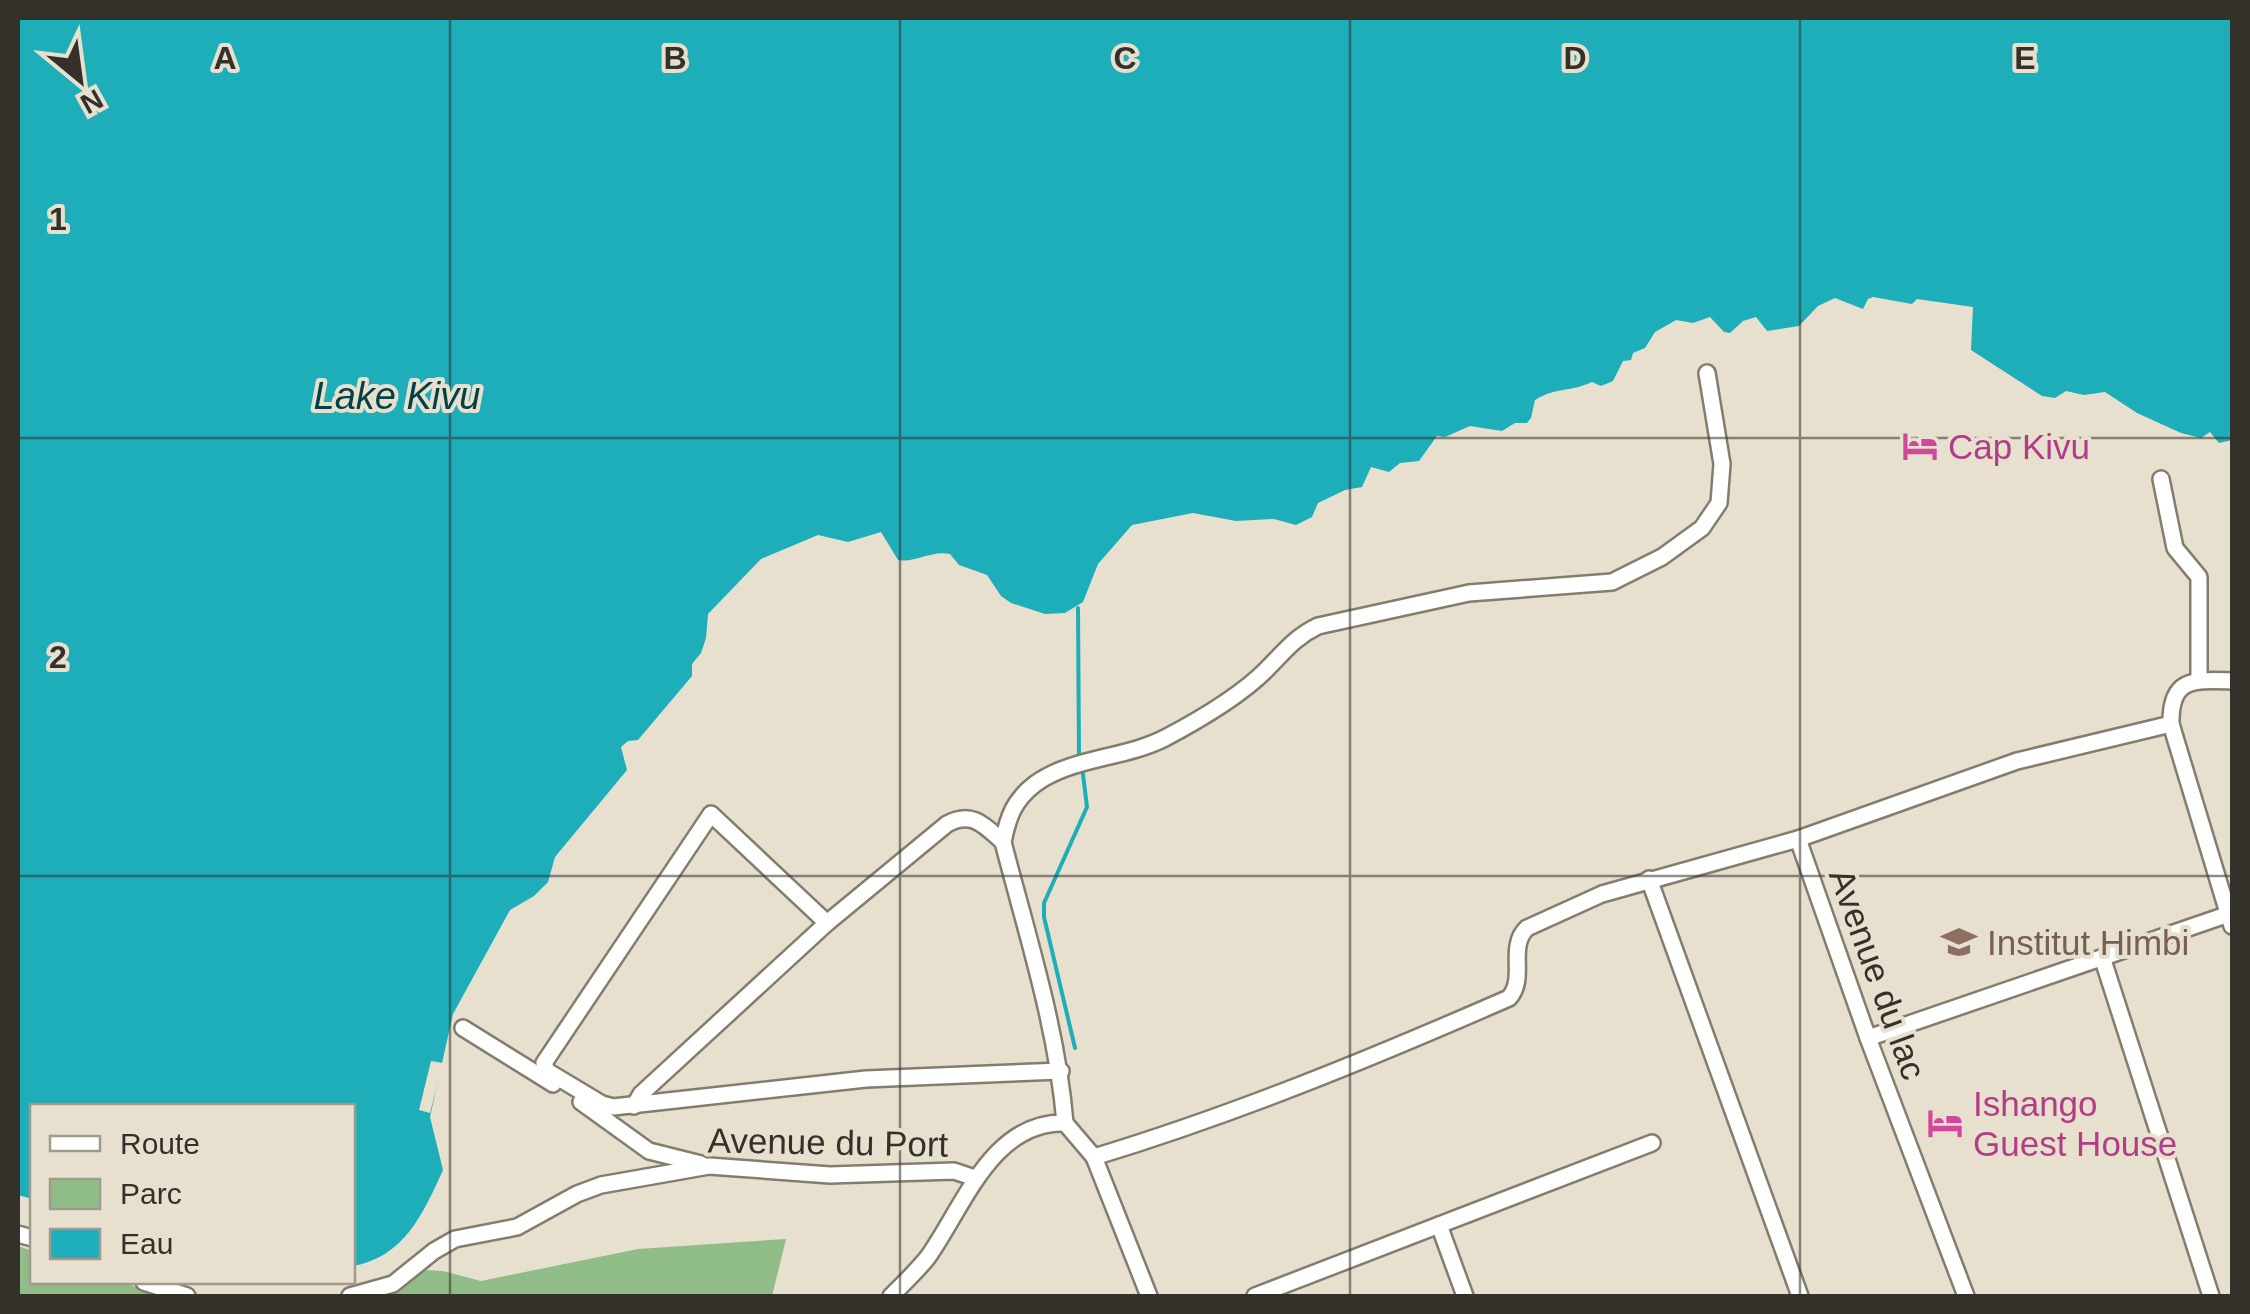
<svg xmlns="http://www.w3.org/2000/svg" width="2250" height="1314" viewBox="0 0 2250 1314" font-family="Arial,sans-serif">
	<style>
		.green { fill: #90bd87 }
		.water { fill: #1daeba }
		.pier { fill: #e7e0ce }
		.lines { fill: none; stroke-linecap: round; stroke-linejoin: round }
		.stream { stroke: #1daeba; stroke-width: 4 }
		.street-casing { stroke: #847d6e; stroke-width: 20 }
		.street { stroke: #fff; stroke-width: 15 }
		.grid { fill: none; stroke: #34312b; stroke-width: 2.5; stroke-opacity: 0.55 }
		.labels { text-anchor: middle; dominant-baseline: central; stroke-width: 8; stroke-linejoin: round; paint-order: stroke }
		.hotel-label { font-size: 35px; fill: #b23c85; stroke: #e7e0ce; text-anchor: start }
		.education-label { font-size: 35px; fill: #785e54; stroke: #e7e0ce; text-anchor: start }
		.street-label { font-size: 35px; fill: #34312b; stroke: #e7e0ce }
		.water-label { font-size: 38px; font-style: italic; fill: #034146; stroke: #e7e0ce }
		.grid-label { font-size: 32px; text-anchor: middle; font-weight: bold; fill: #34312b; stroke: #e7e0ce; stroke-width: 8; stroke-linejoin: round; paint-order: stroke }
	</style>
	<rect width="100%" height="100%" fill="#e7e0ce"/>
	<g class="green">
		<polygon points="786,1239 772,1296 380,1296 400,1291 424,1270 443,1271 481,1281 638,1249"/>
		<polygon points="18,1246 32,1251 32,1282 121,1282 165,1296 18,1296"/>
	</g>
	<path class="water" d="M18 18H2232V440L2219 443 2210 432 2201 438 2181 433 2137 413 2105 392 2084 395 2066 391 2055 398 2042 396 1971 350 1973 307 1917 299 1912 304 1873 297 1868 299 1863 309 1835 298 1818 306 1799 326 1767 331 1756 317 1743 321 1730 333 1724 332 1710 317 1693 323 1676 320 1655 332 1645 348 1633 353 1631 360 1623 361 1613 381 1601 386 1592 382C1571 392 1556 387 1535 400L1531 418 1527 423H1515L1502 431 1470 426 1445 437 1437 436 1419 461 1400 463 1389 472 1371 467 1362 487 1345 490 1318 503 1312 517 1296 525 1274 519 1236 521 1193 513 1132 525 1098 564 1083 602 1065 613 1045 614 1011 603 1001 596 987 575 959 565 950 554C931 550 916 563 898 560L881 532 848 542 818 535 761 559 708 614 706 638 701 653 692 664V676L638 740 628 741 621 747 627 770 555 857 548 882 534 896 510 910 453 1014 430 1117 443 1170C423 1214 404 1257 353 1266L352 1106H32V1199L18 1195Z"/>
	<polygon class="pier" points="431,1061 443,1063 430,1113 419,1110"/>
	<g class="lines">
		<g class="stream">
			<polyline points="1078,608 1079,757"/>
			<polyline points="1075,1048 1044,917 1044,903 1087,807 1082,766"/>
		</g>
		<defs>
			<g id="street">
				<polyline points="2161,479 2175,548 2199,577 2199,680"/>
				<path d="M2232 681C2194 680 2170 677 2171 724L2232 926"/>
				<polyline points="1798,839 1868,1038 1966,1296"/>
				<polyline points="1649,879 1800,1296"/>
				<polyline points="827,923 711,814 544,1063 547,1071 602,1104 613,1107 866,1079 1061,1071"/>
				<polyline points="2103,960 2211,1296"/>
				<polyline points="463,1028 553,1084"/>
				<polyline points="1868,1038 2229,914"/>
				<polyline points="581,1102 649,1151 701,1164"/>
				<path d="M634 1106 641 1094 827 923 947 824C972 810 985 826 1003 842"/>
				<path d="M1065 1123C1057 1027 1027 935 1003 842 1008 817 1014 800 1035 784 1072 757 1124 759 1165 738 1199 720 1239 697 1266 670 1284 652 1295 637 1318 626L1469 593 1612 582 1662 557 1702 528 1719 503 1722 464 1707 373"/>
				<polyline points="1065,1123 1094,1157 1149,1296"/>
				<path d="M1094 1157C1236 1114 1374 1057 1509 998 1527 978 1507 947 1527 928L1602 894 1798 839 2017 761 2171 724"/>
				<polyline points="1439,1225 1465,1296"/>
				<polyline points="18,1234 32,1238"/>
				<polyline points="144,1282 187,1296"/>
				<polyline points="350,1296 393,1284 434,1251 455,1239 517,1227 577,1194 601,1185 709,1166 830,1175 954,1171 975,1178"/>
				<path d="M891 1296C903 1284 917 1271 928 1257 964 1206 992 1121 1065 1123"/>
				<polyline points="1255,1296 1652,1143"/>
			</g>
		</defs>
		<use href="#street" class="street-casing"/>
		<use href="#street" class="street"/>
	</g>
	<path class="grid" d="M450 18V1296M900 18V1296M1350 18V1296M1800 18V1296M18 438H2232M18 876H2232"/>
	<defs>
		<symbol id="hotel-bare" viewBox="-9 -9 18 18"><path d="M-6-4.5h1.5V1H6V5H4.5V3h-9V5H-6ZM-4 0a1.8 1.8 0 1 1 3.6 0ZM.5 0V-2.5h3Q6-2.5 6 0Z" fill="#d1479c" stroke="#e7e0ce" stroke-width="2.5" paint-order="stroke"/></symbol>
		<symbol id="school-bare" viewBox="-9 -9 18 18"><path d="M0-5L7-2L0 1L-7-2ZM-4 1L0 2.5L4 1V4Q0 6-4 4Z" fill="#8d6e63" stroke="#e7e0ce" stroke-width="2.5" paint-order="stroke"/></symbol>
	</defs>
	<g fill-rule="evenodd">
		<use href="#hotel-bare" x="1895" y="421" width="50" height="50"/>
		<use href="#school-bare" x="1934" y="917" width="50" height="50"/>
		<use href="#hotel-bare" x="1920" y="1098" width="50" height="50"/>
	</g>
	<g class="labels">
		<g class="hotel-label">
			<text x="1948" y="446">Cap Kivu</text>
			<text x="1973" y="1103">Ishango<tspan x="1973" dy="40">Guest House</tspan></text>
		</g>
		<g class="education-label">
			<text x="1987" y="942">Institut Himbi</text>
		</g>
		<g class="street-label">
			<text transform="translate(1878 974) rotate(70)">Avenue du lac</text>
			<text transform="translate(828 1142) rotate(1)">Avenue du Port</text>
		</g>
		<g class="water-label">
			<text x="397" y="396">Lake Kivu</text>
		</g>
	</g>
	<g class="grid-label">
		<text x="225" y="69">A</text>
		<text x="675" y="69">B</text>
		<text x="1125" y="69">C</text>
		<text x="1575" y="69">D</text>
		<text x="2025" y="69">E</text>
		<text x="58" y="230">1</text>
		<text x="58" y="668">2</text>
	</g>
	<rect width="2250" height="1314" fill="none" stroke="#34312b" stroke-width="40"/>
	<rect x="30" y="1104" width="325" height="180" fill="#e7e0ce" stroke="#9f9a8d" stroke-width="2.5"/>
	<rect x="50" y="1136" width="50" height="15" fill="#ffffff" stroke="#9f9a8d" stroke-width="2.5"/>
	<text x="120" y="1154" font-size="30" fill="#34312b">Route</text>
	<rect x="50" y="1179" width="50" height="30" fill="#90bd87" stroke="#9f9a8d" stroke-width="2.5"/>
	<text x="120" y="1204" font-size="30" fill="#34312b">Parc</text>
	<rect x="50" y="1229" width="50" height="30" fill="#1daeba" stroke="#9f9a8d" stroke-width="2.5"/>
	<text x="120" y="1254" font-size="30" fill="#34312b">Eau</text>
	<g transform="translate(80 80) rotate(151)" stroke="#e7e0ce" stroke-width="8" paint-order="stroke">
	<path d="M0-8L18 38L0 25L-18 38Z" fill="#34312b"/>
	<text y="-15" font-size="28" font-weight="bold" text-anchor="middle" fill="#34312b">N</text>
	</g>
</svg>
